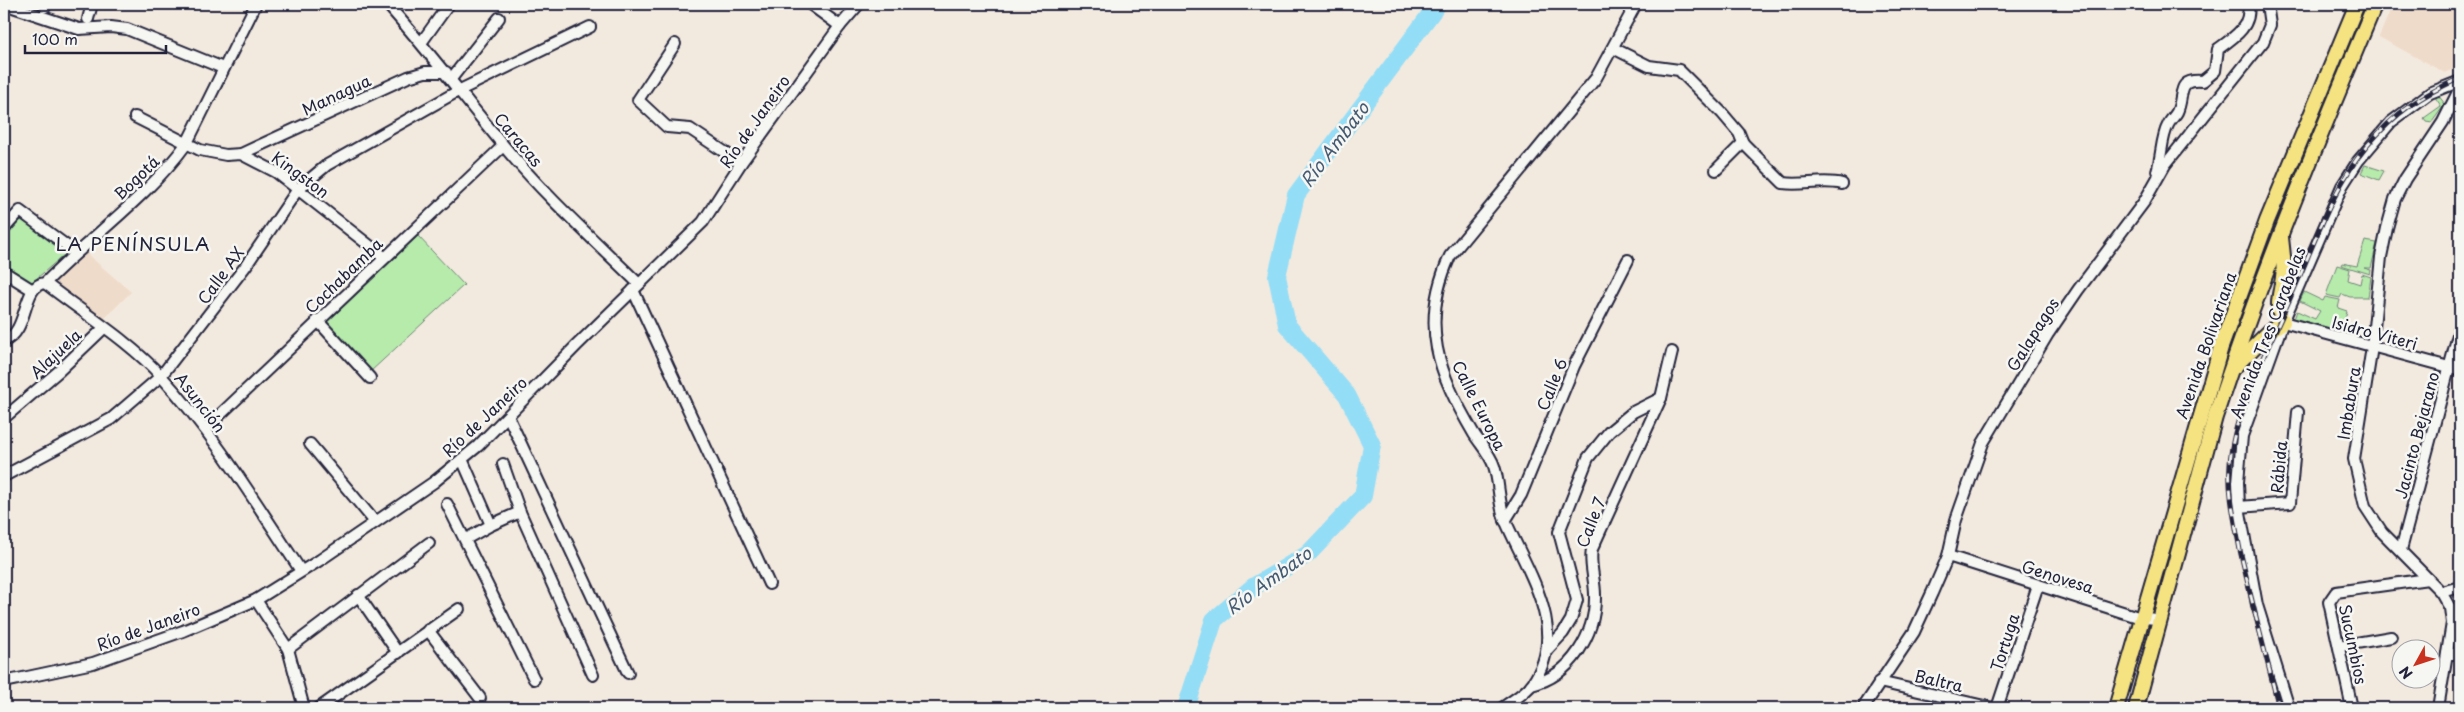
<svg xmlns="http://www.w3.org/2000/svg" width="2464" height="712" viewBox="0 0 2464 712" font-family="'Playpen Sans',sans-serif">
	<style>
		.built { fill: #efdbc9 }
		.green { fill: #b7ebac; stroke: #6c8674 }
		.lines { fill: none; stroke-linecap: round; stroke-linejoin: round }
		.river { stroke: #94ddf6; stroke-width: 18 }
		.minor-casing { stroke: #22223b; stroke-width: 14 }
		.major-casing { stroke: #22223b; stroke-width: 18 }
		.minor { stroke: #f6f6f2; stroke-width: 10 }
		.major { stroke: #f5e382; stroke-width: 14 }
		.rail-casing { stroke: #22223b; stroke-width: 5 }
		.rail { stroke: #f6f6f2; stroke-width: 3; stroke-dasharray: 9; stroke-linecap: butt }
		.labels { text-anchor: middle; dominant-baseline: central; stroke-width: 5; stroke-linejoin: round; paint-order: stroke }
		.street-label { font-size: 16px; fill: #22223b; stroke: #f6f6f2 }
		.water-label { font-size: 18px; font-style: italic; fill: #445a73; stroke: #f6f6f2 }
		.quarter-label { font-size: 19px; letter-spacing: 1px; fill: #22223b; stroke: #f6f6f2 }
	</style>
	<rect width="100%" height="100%" fill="#f3eadf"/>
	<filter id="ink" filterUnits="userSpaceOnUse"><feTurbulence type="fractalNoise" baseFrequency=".02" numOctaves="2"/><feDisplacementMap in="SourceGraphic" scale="10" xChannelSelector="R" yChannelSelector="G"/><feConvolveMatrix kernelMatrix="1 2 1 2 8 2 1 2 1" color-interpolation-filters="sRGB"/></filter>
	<g filter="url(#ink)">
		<g class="built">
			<polygon points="2393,4 2460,4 2460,67 2445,73 2379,37"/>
			<polygon points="86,253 131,292 104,319 54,281"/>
		</g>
		<g class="green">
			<polygon points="2438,95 2445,104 2432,122 2426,121 2424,118 2441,106 2435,97"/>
			<polygon points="2365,165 2384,171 2379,180 2361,173"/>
			<polygon points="21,215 65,254 29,285 4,267 4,235"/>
			<polygon points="418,236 464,285 370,372 325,324"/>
			<polygon points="2365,241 2377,243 2371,268 2364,268 2371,270 2370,274 2341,265 2342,263 2357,266"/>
			<polygon points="2337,265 2350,269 2348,280 2360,284 2362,274 2371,277 2368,297 2350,297 2342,294 2340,298 2326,295"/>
			<polygon points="2304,292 2323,301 2325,297 2340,300 2338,308 2347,311 2342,333 2294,319 2297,311 2315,319 2320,311 2300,301"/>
		</g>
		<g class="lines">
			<polyline class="river" points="1186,708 1214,620 1253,587 1308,554 1363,496 1372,445 1347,395 1287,325 1277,276 1296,195 1438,4"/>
			<defs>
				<g id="minor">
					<polyline points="4,4 79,29 111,27 127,29 223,68"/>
					<path d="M387 4C428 50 464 98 503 145 544 195 593 239 639 284"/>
					<polyline points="810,4 840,26"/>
					<polyline points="45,7 46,4"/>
					<polyline points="88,19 92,4"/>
					<polyline points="421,43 449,4"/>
					<polyline points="675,44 638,100 667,127 690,129 741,163"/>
					<polyline points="1613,48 1649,66 1679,70 1722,113 1739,133 1743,143"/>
					<polyline points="451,79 499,18"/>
					<polyline points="135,117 200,150 226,155 241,154 276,172 384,257"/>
					<polyline points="241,154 408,77 425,72 446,72"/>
					<path d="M1716 170 1743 143 1783 183C1802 186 1824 179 1842 184"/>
					<path d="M2157 171C2162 156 2161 138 2168 125 2170 120 2175 116 2177 112 2185 96 2175 78 2203 81L2215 71 2218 49C2235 37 2252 26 2248 4"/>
					<polyline points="4,229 20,211 75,252"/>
					<polyline points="4,272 31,289"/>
					<path d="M45 283C83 313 128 340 161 376 215 435 257 505 301 571"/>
					<polyline points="633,290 769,584"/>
					<polyline points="317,320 370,378"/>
					<polyline points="2283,322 2460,370"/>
					<path d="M4 341C30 331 21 285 45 283 91 236 148 197 187 143L256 4"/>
					<polyline points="508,416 628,673"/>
					<polyline points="4,418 59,371 104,328"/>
					<polyline points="205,429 503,146"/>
					<polyline points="310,444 375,522"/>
					<polyline points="462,459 491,525 520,512"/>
					<polyline points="503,464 520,512 593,675"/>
					<polyline points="4,476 111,419 161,376 245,267 298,189 327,165 460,90 590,27"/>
					<polyline points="447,504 534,679"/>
					<polyline points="2239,507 2290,503 2298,412"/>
					<polyline points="1505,521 1521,495 1574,366 1628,260"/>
					<polyline points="466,539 491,525"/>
					<polyline points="2401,550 2460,327"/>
					<polyline points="1948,556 2141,618 2160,619"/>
					<polyline points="2441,592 2460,587"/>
					<polyline points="358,595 398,653"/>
					<polyline points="256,600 288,649 304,708"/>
					<polyline points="428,630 480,698"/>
					<polyline points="2339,646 2391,637"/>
					<polyline points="288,649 429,543"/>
					<polyline points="1548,649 1563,633 1571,620 1577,600 1559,532 1588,458 1609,432 1633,412 1661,398"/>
					<polyline points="2447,654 2460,654"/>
					<polyline points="4,682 93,663 183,631 256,600 320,560 434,482 478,446 577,345 703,222 741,163 840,26 859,4"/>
					<polyline points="1879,682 1993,708"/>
					<path d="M1531 685C1571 676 1596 634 1595 595 1595 579 1589 564 1592 549L1661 398 1672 352"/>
					<polyline points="319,708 459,609"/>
					<path d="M1502 708C1511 701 1525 694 1532 684 1570 631 1528 573 1506 522 1498 505 1500 484 1494 466 1490 454 1481 445 1474 434 1438 373 1419 324 1450 256L1596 78 1636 4"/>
					<polyline points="1863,708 1914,632 1932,593 1948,556 1956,520 1983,443 2048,334 2078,290 2144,202 2165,165 2263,42 2270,25 2267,4"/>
					<polyline points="1997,708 2038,585"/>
					<polyline points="2289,708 2257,605 2239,507 2238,482 2242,436 2283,322 2342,186 2358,161 2391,122 2430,93 2460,81"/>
					<polyline points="2352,708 2329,602 2336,592 2428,579"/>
					<polyline points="2438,708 2452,623 2450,608 2441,592 2382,532 2365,506 2354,459 2372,347 2381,257 2387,228 2395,199 2405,179 2443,122 2460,88"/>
				</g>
				<g id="major">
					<path d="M2234 367 2271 330 2283 322C2275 305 2281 294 2283 277 2285 264 2282 250 2281 237"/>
					<polyline points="2116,708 2221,347 2267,221 2357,4"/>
					<path d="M2136 708 2215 417C2261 276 2318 140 2375 4"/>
				</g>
			</defs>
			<use href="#minor" class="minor-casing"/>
			<use href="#major" class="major-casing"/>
			<use href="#minor" class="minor"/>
			<use href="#major" class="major"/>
			<defs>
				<path id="rail" d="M2279 708C2266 656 2252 603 2240 550 2235 522 2228 493 2230 464 2233 411 2271 343 2292 294 2314 245 2332 188 2367 146 2397 111 2419 97 2460 78"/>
			</defs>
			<use href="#rail" class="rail-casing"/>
			<use href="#rail" class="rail"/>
		</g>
	</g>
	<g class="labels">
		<g class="street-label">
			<text transform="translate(336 94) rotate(-25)">Managua</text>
			<text transform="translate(754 121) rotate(-55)">Río de Janeiro</text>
			<text transform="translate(519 139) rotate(50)">Caracas</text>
			<text transform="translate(301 174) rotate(36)">Kingston</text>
			<text transform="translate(136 177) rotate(-44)">Bogotá</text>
			<text transform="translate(220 275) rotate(-54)">Calle AX</text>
			<text transform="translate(343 275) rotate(-44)">Cochabamba</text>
			<text transform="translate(2267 332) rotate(-69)">Avenida Tres Carabelas</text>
			<text transform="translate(2375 332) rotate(15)">Isidro Viteri</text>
			<text transform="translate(2032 334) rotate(-58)">Galapagos</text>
			<text transform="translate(2205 345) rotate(-71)">Avenida Bolivariana</text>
			<text transform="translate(55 353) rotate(-43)">Alajuela</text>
			<text transform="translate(1551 384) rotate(-68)">Calle 6</text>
			<text transform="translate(201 402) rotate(52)">Asunción</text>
			<text transform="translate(2348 403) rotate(-81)">Imbabura</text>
			<text transform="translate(1480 405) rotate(63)">Calle Europa</text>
			<text transform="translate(484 416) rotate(-43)">Río de Janeiro</text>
			<text transform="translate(2416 435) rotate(-75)">Jacinto Bejarano</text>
			<text transform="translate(2278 467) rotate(-85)">Rábida</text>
			<text transform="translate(1590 522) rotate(-69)">Calle 7</text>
			<text transform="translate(2058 576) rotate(18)">Genovesa</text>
			<text transform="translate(148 626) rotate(-20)">Río de Janeiro</text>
			<text transform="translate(2004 642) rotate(-72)">Tortuga</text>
			<text transform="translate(2354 644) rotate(78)">Sucumbios</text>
			<text transform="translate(1939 680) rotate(13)">Baltra</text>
		</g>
		<g class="water-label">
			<text transform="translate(1334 144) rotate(-53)">Río Ambato</text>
			<text transform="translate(1268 580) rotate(-36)">Río Ambato</text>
		</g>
		<g class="quarter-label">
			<text x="133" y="243">LA PENÍNSULA</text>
		</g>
	</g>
	<rect width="2464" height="712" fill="none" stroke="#f6f6f2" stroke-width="20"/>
	<rect x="10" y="10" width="2444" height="692" fill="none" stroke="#22223b" stroke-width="2" filter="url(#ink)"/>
	<g transform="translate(2416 664) rotate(230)"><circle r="24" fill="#f6f6f2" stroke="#a1a1a9"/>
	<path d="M0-4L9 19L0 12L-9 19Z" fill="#c8321e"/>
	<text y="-8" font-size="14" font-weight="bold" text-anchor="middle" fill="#22223b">N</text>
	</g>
	<path d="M25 45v8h141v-8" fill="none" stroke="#22223b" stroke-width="2.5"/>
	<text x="32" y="45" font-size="15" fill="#22223b" stroke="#f6f6f2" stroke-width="4" paint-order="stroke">100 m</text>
</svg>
